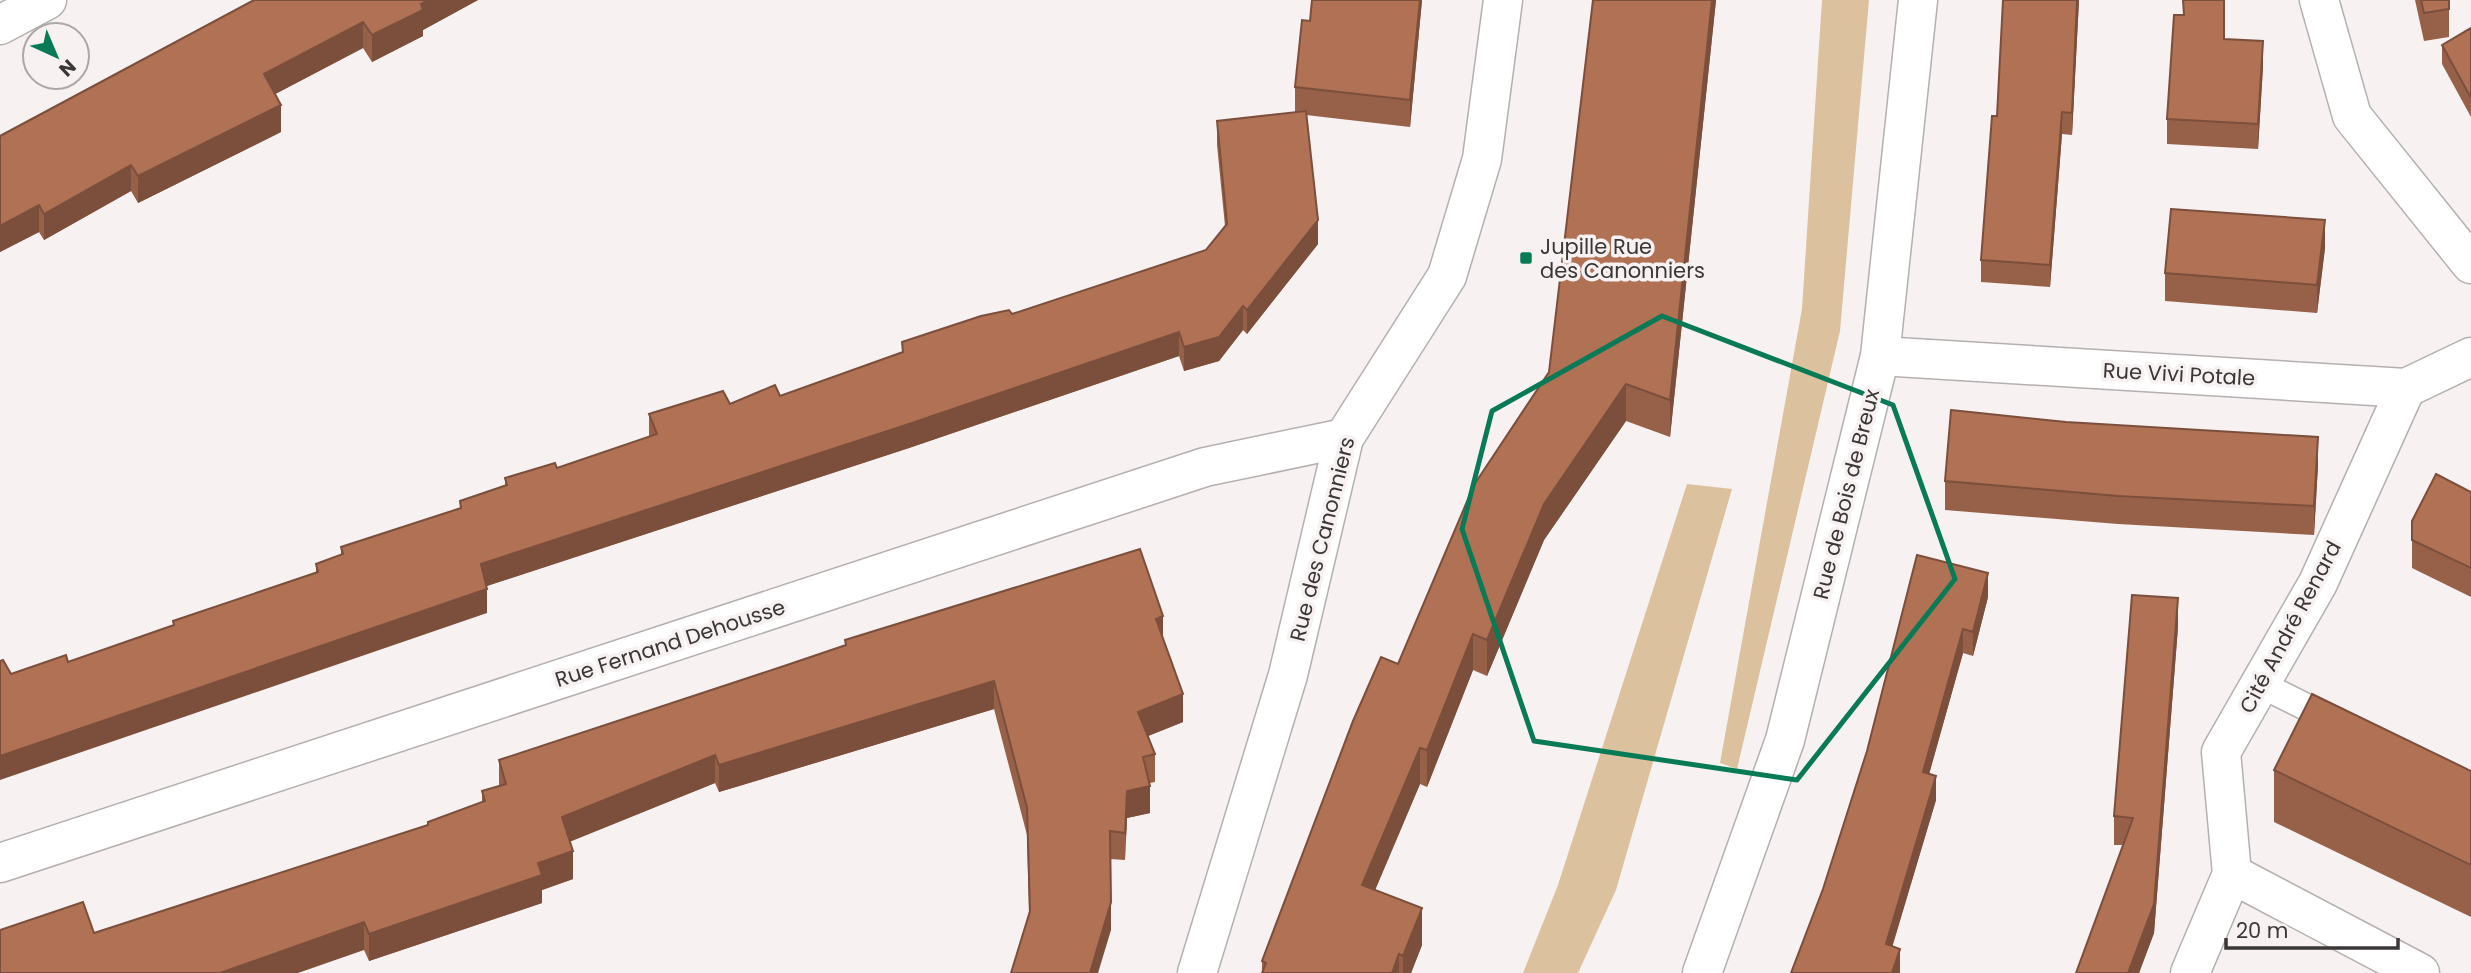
<svg xmlns="http://www.w3.org/2000/svg" width="2471" height="973" viewBox="0 0 2471 973" font-family="Poppins,sans-serif">
	<style>
		.green { fill: #dbc19e }
		.lines { fill: none; stroke-linecap: round; stroke-linejoin: round }
		.lane-casing { stroke: #b5afaf; stroke-width: 29 }
		.street-casing { stroke: #b5afaf; stroke-width: 41 }
		.lane { stroke: #fff; stroke-width: 26 }
		.street { stroke: #fff; stroke-width: 38 }
		.wall { fill: #976149 }
		.shaded-wall { fill: #7b4f3c }
		.building { fill: #b07155; stroke: #7b4f3c; stroke-width: 2 }
		.marked { fill: none; stroke: #087a56; stroke-width: 5; stroke-linejoin: round }
		.poi-dot { fill: #087a56; stroke: #f8f1f1; stroke-width: 2.5 }
		.labels { text-anchor: middle; dominant-baseline: central; stroke-width: 7; stroke-linejoin: round; paint-order: stroke }
		.poi-label { font-size: 21px; fill: #3a3737; stroke: #f8f1f1; text-anchor: start }
		.street-label { font-size: 21px; fill: #3a3737; stroke: #f8f1f1 }
	</style>
	<rect width="100%" height="100%" fill="#f8f1f1"/>
	<g class="green">
		<polygon points="1822,0 1869,0 1840,331 1737,769 1720,763 1802,309"/>
		<polygon points="1687,484 1732,489 1616,890 1578,973 1523,973 1558,885"/>
	</g>
	<g class="lines">
		<defs>
			<polyline id="lane" points="2260,684 2338,723"/>
			<g id="street">
				<polyline points="2319,0 2352,116 2471,264"/>
				<polyline points="0,25 47,0"/>
				<polyline points="1880,356 2406,388 2471,357"/>
				<polyline points="0,863 1205,467 1344,438"/>
				<polyline points="2232,874 2420,973"/>
				<polyline points="1197,973 1288,675 1344,438 1447,276 1482,159 1503,0"/>
				<polyline points="1702,973 1785,740 1880,356 1918,0"/>
				<polyline points="2190,973 2232,874 2221,752 2318,583 2406,388"/>
			</g>
		</defs>
		<use href="#lane" class="lane-casing"/>
		<use href="#street" class="street-casing"/>
		<use href="#lane" class="lane"/>
		<use href="#street" class="street"/>
	</g>
	<g class="wall">
		<polygon points="254,0 478,0 423,30 423,36 372,62 363,48 275,94 281,132 138,203 131,191 44,240 39,232 0,252 0,136"/>
		<polygon points="1422,0 1410,127 1306,115 1318,244 1247,334 1243,330 1219,361 1184,371 1179,356 909,448 486,586 487,613 11,674 68,662 173,626 173,621 316,573 316,564 341,555 341,547 460,508 460,501 505,485 505,478 557,468 649,437 649,414 730,404 780,396 902,352 902,342 1012,314 1206,250 1225,226 1217,145 1217,121 1295,112 1295,87 1310,21"/>
		<polygon points="1593,0 1716,0 1670,437 1626,421 1544,540 1487,676 1473,670 1427,787 1420,784 1375,890 1422,945 1411,973 1262,973 1262,961 1398,664 1549,372"/>
		<polygon points="2079,0 2072,135 2062,134 2050,287 1981,282 1981,260"/>
		<polygon points="2183,0 2225,0 2224,39 2263,66 2258,149 2167,144 2167,119 2183,15"/>
		<polygon points="2415,0 2449,0 2449,37 2424,41"/>
		<polygon points="2471,28 2471,117 2442,64 2442,45"/>
		<polygon points="2325,248 2317,313 2165,301 2165,273"/>
		<polygon points="2318,465 2314,535 2118,524 1945,510 1945,481"/>
		<polygon points="2471,492 2471,597 2412,568 2412,521"/>
		<polygon points="1988,597 1973,656 1963,653 1929,774 1936,800 1892,946 1900,949 1900,973 1791,973 1823,889 1867,751"/>
		<polygon points="2178,627 2154,933 2139,973 2076,973 2123,845 2114,845 2114,816"/>
		<polygon points="845,640 1163,640 1183,722 1148,736 1155,754 1155,782 1150,783 1150,813 1127,818 1125,860 1110,859 1111,930 1029,914 1027,835 994,709 719,792 715,783 570,841 573,879 542,890 542,903 369,961 364,950 94,933 428,825 482,803 482,791 499,786 499,760 787,665 845,645"/>
		<polygon points="2274,770 2471,771 2471,917 2274,822"/>
	</g>
	<g class="shaded-wall">
		<polygon points="428,0 478,0 423,30 423,36 372,62 372,35"/>
		<polygon points="1420,0 1422,0 1410,127 1410,100"/>
		<polygon points="1712,0 1716,0 1670,437 1670,400"/>
		<polygon points="2077,0 2079,0 2072,135 2072,113"/>
		<polygon points="363,22 363,48 264,100 264,74"/>
		<polygon points="2263,41 2263,66 2258,149 2258,124"/>
		<polygon points="281,105 281,132 138,203 138,176"/>
		<polygon points="2062,112 2062,134 2050,287 2050,265"/>
		<polygon points="131,165 131,191 44,240 44,214"/>
		<polygon points="39,205 39,232 0,252 0,226"/>
		<polygon points="1318,220 1318,244 1247,334 1247,310"/>
		<polygon points="2325,220 2325,248 2317,313 2317,285"/>
		<polygon points="1243,306 1243,330 1219,361 1184,371 1184,347"/>
		<polygon points="1179,332 1179,356 909,448 481,588 481,564"/>
		<polygon points="1626,384 1626,421 1544,540 1487,676 1487,640 1544,504"/>
		<polygon points="2318,437 2318,465 2314,535 2314,506"/>
		<polygon points="1988,573 1988,597 1973,656 1973,632"/>
		<polygon points="487,589 487,613 0,780 0,756"/>
		<polygon points="2178,598 2178,627 2154,933 2139,973 2128,973"/>
		<polygon points="1163,616 1163,644 1156,619"/>
		<polygon points="1963,629 1963,653 1923,796 1923,772"/>
		<polygon points="1473,634 1473,670 1427,787 1427,750"/>
		<polygon points="994,681 994,709 719,792 719,765"/>
		<polygon points="1183,694 1183,722 1138,740 1138,712"/>
		<polygon points="1420,748 1420,784 1362,921 1362,885"/>
		<polygon points="715,755 715,783 562,845 562,817"/>
		<polygon points="1936,776 1936,800 1886,968 1886,944"/>
		<polygon points="1150,786 1150,813 1127,818 1125,860 1127,791"/>
		<polygon points="573,851 573,879 542,890 542,903 369,961 369,934 538,863"/>
		<polygon points="1111,902 1111,930 1098,973 1090,973"/>
		<polygon points="1422,908 1422,945 1411,973 1403,973 1403,956"/>
		<polygon points="364,922 364,950 298,973 220,973"/>
		<polygon points="1900,949 1900,973 1892,973"/>
		<polygon points="1399,954 1399,973 1392,973"/>
	</g>
	<g class="building">
		<polygon points="254,0 428,0 421,4 423,10 372,35 363,22 264,74 281,105 138,176 131,165 44,214 39,205 0,226 0,136"/>
		<polygon points="1312,0 1420,0 1410,100 1295,87 1302,20 1310,21"/>
		<polygon points="1593,0 1712,0 1670,400 1626,384 1544,504 1487,640 1473,634 1427,750 1420,748 1362,885 1422,908 1403,956 1399,954 1392,973 1262,973 1266,963 1262,961 1353,721 1381,657 1398,664 1474,485 1549,372"/>
		<polygon points="2003,0 2077,0 2072,113 2062,112 2050,265 1981,260 1992,116 1997,116"/>
		<polygon points="2183,0 2224,0 2224,39 2263,41 2258,124 2167,119 2174,15 2184,15"/>
		<polygon points="2421,0 2449,0 2449,9 2424,13"/>
		<polygon points="2471,28 2471,98 2442,45"/>
		<polygon points="1306,111 1318,220 1247,310 1243,306 1219,337 1184,347 1179,332 909,424 481,564 487,589 0,756 0,661 3,660 11,674 66,655 68,662 174,625 173,621 318,572 316,564 343,554 341,547 461,508 460,501 507,485 505,478 555,463 557,468 657,434 649,414 723,391 730,404 775,385 780,396 903,352 902,342 981,316 1009,310 1012,314 1206,250 1227,224 1217,121"/>
		<polygon points="2171,209 2325,220 2317,285 2165,273"/>
		<polygon points="1951,410 2066,422 2318,437 2314,506 2118,496 1945,481"/>
		<polygon points="2436,474 2471,492 2471,568 2412,540 2412,521"/>
		<polygon points="1140,549 1163,616 1156,619 1183,694 1138,712 1155,754 1143,757 1150,786 1127,791 1125,833 1110,831 1111,902 1090,973 1011,973 1030,911 1027,808 994,681 719,765 715,755 562,817 573,851 538,863 542,875 369,934 364,922 220,973 0,973 0,930 83,902 94,933 428,825 428,822 485,801 482,791 506,784 499,760 787,665 846,645 845,640"/>
		<polygon points="1917,555 1988,573 1973,632 1963,629 1923,772 1936,776 1886,944 1900,949 1892,973 1791,973 1823,889 1867,751"/>
		<polygon points="2132,595 2178,598 2154,904 2128,973 2076,973 2133,818 2114,816"/>
		<polygon points="2312,694 2471,771 2471,865 2274,770"/>
	</g>
	<path class="marked" d="M1662 316 1893 405 1955 579 1797 780 1534 741 1462 529 1492 411Z"/>
	<rect class="poi-dot" x="1519" y="251" width="14" height="14" rx="3.5"/>
	<g class="labels">
		<g class="poi-label">
			<text x="1540" y="246">Jupille Rue<tspan x="1540" dy="24">des Canonniers</tspan></text>
		</g>
		<g class="street-label">
			<text transform="translate(2179 374) rotate(3)">Rue Vivi Potale</text>
			<text transform="translate(1846 494) rotate(-76)">Rue de Bois de Breux</text>
			<text transform="translate(1322 539) rotate(-76)">Rue des Canonniers</text>
			<text transform="translate(2290 627) rotate(-62)">Cité André Renard</text>
			<text transform="translate(670 643) rotate(-18)">Rue Fernand Dehousse</text>
		</g>
	</g>
	<g transform="translate(56 56) rotate(136)"><circle r="33" fill="#f8f1f1" stroke="#aca7a7" stroke-width="2"/>
	<path d="M0-5L12 26L0 18L-12 26Z" fill="#087a56"/>
	<text y="-10" font-size="19" font-weight="bold" text-anchor="middle" fill="#3a3737">N</text>
	</g>
	<path d="M2226 938v10h172v-10" fill="none" stroke="#3a3737" stroke-width="3.5"/>
	<text x="2236" y="938" font-size="21" fill="#3a3737" stroke="#f8f1f1" stroke-width="5" paint-order="stroke">20 m</text>
</svg>
